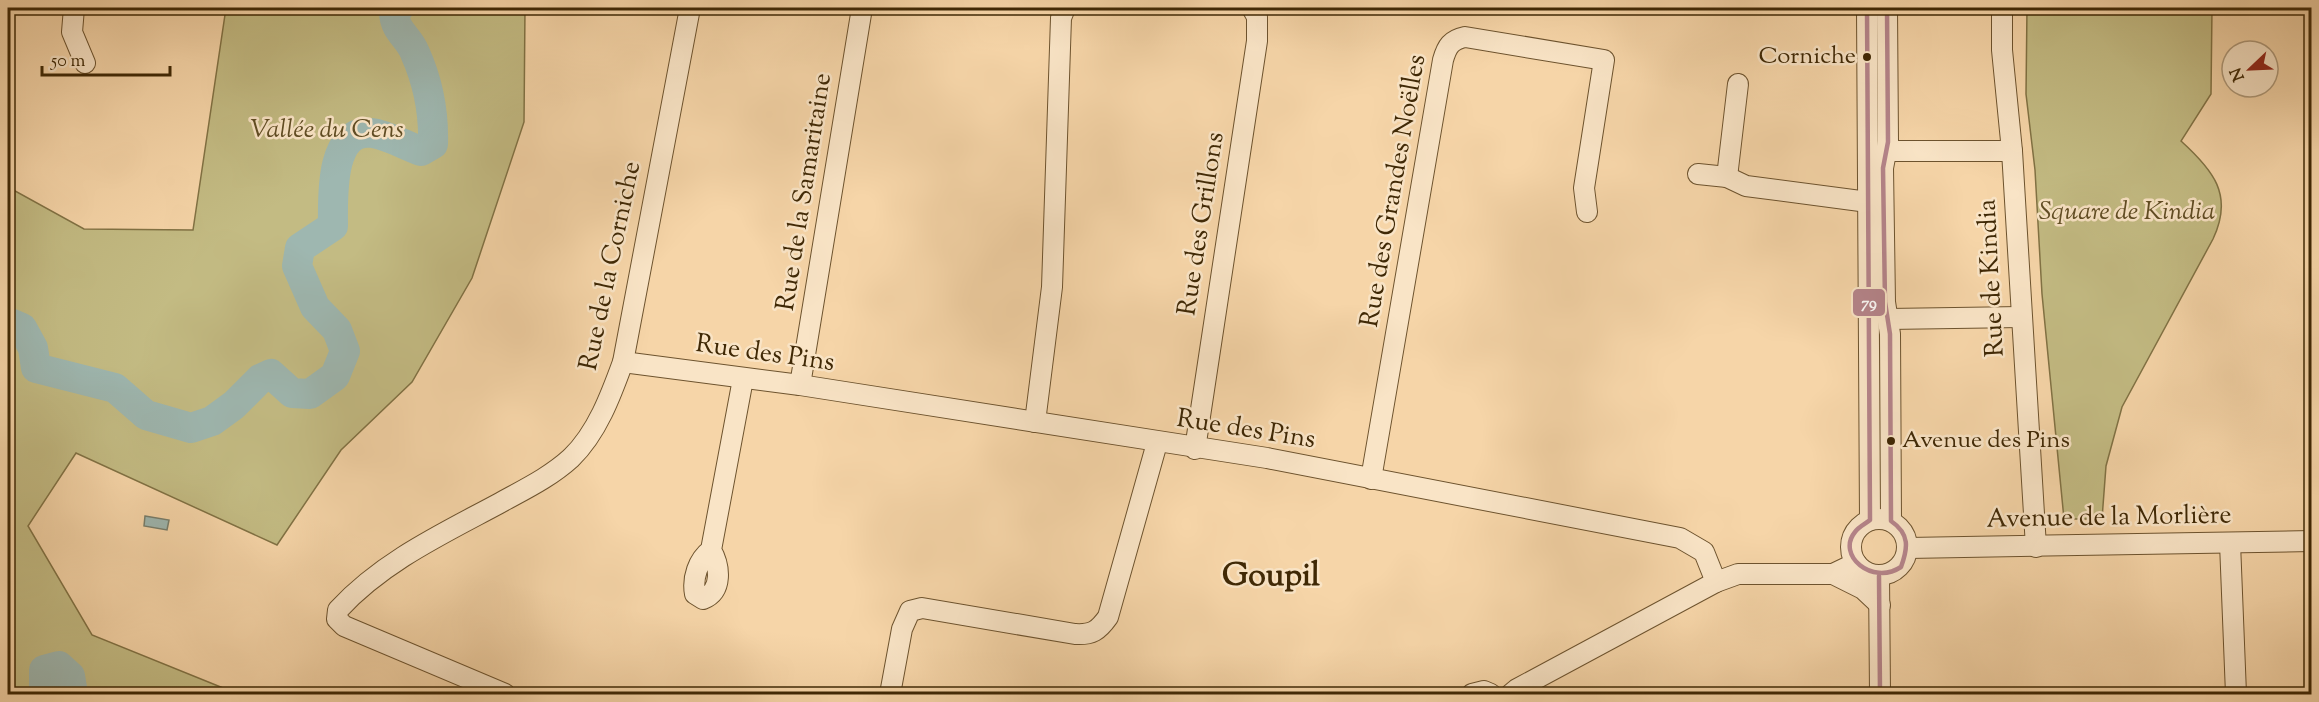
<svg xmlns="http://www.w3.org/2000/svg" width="2319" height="702" viewBox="0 0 2319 702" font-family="'Sorts Mill Goudy',serif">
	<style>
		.green { fill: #c3bb83; stroke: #817244; stroke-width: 1.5 }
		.water { fill: #9eb7b0; stroke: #787e6c; stroke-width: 1.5 }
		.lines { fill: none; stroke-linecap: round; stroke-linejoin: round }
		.river { stroke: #9eb7b0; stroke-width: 30 }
		.minor-casing { stroke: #6d532e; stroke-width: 22 }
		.minor { stroke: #f9e4c6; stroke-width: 20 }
		.bus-1-casing { stroke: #f9e4c6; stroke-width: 9 }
		.bus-1 { stroke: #b5848b; stroke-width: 4.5 }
		.bus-dot { fill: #3f2805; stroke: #f9e4c6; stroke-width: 2 }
		.labels { text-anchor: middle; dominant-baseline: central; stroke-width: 5; stroke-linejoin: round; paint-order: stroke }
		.bus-label { font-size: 24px; fill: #3f2805; stroke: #f9e4c6; text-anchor: end }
		.park-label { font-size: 26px; font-style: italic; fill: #604d24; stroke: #f9e4c6 }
		.street-label { font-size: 26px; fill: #3f2805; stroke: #f9e4c6 }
		.district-label { font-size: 32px; font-weight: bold; fill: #3f2805; stroke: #f9e4c6 }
		.line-badge { stroke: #f9e4c6; stroke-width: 2 }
		.badge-label { font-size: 16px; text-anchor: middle; font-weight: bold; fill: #fff }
	</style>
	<rect width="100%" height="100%" fill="#f6d5a8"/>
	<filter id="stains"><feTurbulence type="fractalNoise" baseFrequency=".00333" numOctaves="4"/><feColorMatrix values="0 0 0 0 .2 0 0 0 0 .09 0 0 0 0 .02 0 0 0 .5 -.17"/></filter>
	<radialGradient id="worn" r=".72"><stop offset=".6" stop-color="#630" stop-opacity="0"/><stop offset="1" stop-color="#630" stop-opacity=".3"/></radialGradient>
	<g class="green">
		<polygon points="226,8 525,8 524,122 472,278 412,382 341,450 277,545 76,453 28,526 92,635 238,694 8,694 8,187 84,229 193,230"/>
		<path d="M2027 8H2212L2211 94 2181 141C2213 170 2234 195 2213 239L2122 407 2106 466 2102 519H2064L2042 294 2035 170 2026 94Z"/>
	</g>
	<polygon class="water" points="145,516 169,520 167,530 144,526"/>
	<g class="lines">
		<g class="river">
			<path d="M8 322 22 328 33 348 36 368 115 388 146 415 191 428 212 421 234 405 260 379 271 374 292 393 310 394 335 376 345 351 337 330 315 307 297 266 300 248 333 226C333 200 329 127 372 133 388 135 406 146 421 151L433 144C434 112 428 82 415 53 409 37 395 32 394 13L399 8"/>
			<polyline points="44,694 44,670 59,666 70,676 73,694"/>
		</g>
		<defs>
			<g id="minor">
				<polyline points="74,8 72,32 85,63"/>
				<polyline points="1867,8 1870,520"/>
				<polyline points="1887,8 1888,142 1883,168 1885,302 1890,334 1891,521"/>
				<polyline points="2002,8 2002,50 2012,151 2036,547"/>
				<polyline points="1886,151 2012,151"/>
				<polyline points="1698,174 1727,177 1746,186 1868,202"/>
				<polyline points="1727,177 1738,84"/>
				<polyline points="1888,319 2021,317"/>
				<polyline points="623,362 800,385 1267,458 1680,538 1704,552 1716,582 1738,574 1833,574 1856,563"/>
				<polyline points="800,385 862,8"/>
				<polyline points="1035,422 1052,287 1061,18 1065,8"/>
				<polyline points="1195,449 1257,41 1257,17 1252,8"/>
				<path d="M1371 479 1443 60C1447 46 1451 40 1465 37L1604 60 1584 188 1587 212"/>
				<circle cx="1879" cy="547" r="28"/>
				<polyline points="2230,543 2236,694"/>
				<polyline points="1908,548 2312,541"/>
				<path d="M711 550C698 560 692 578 695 594L703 599C723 591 720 566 711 550L743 379"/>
				<polyline points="1833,574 1863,589 1880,605"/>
				<polyline points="1879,576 1880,694"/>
				<path d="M505 694 344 626 337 619 338 610C382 562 442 534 498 504 523 490 549 478 571 458 597 433 611 395 623 362L690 8"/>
				<path d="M890 694 902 629 910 611 922 608 1075 634C1092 635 1098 631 1108 617L1157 443"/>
				<polyline points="1472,694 1484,691 1491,694"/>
				<polyline points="1511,694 1517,689 1716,582"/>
			</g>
		</defs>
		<use href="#minor" class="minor-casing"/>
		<use href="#minor" class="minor"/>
		<defs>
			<g id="bus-1">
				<path d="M1867 8 1870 520C1865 524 1858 527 1855 532 1836 555 1872 586 1901 567 1908 548 1910 534 1891 521L1890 334 1885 302 1883 168 1888 142 1887 8"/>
				<polyline points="1879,576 1880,694"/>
			</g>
		</defs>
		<use href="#bus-1" class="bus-1-casing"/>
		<use href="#bus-1" class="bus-1"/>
	</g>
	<g class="bus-dot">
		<circle cx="1867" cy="57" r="5"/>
		<circle cx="1891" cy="441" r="5"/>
	</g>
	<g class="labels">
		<g class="bus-label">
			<text x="1856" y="57">Corniche</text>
			<text x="1902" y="441" text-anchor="start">Avenue des Pins</text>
		</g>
		<g class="park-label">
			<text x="327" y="130">Vallée du Cens</text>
			<text x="2127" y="212">Square de Kindia</text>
		</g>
		<g class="street-label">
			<text transform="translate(1394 191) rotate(-80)">Rue des Grandes Noëlles</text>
			<text transform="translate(805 192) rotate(-81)">Rue de la Samaritaine</text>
			<text transform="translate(1202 224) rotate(-81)">Rue des Grillons</text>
			<text transform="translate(611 266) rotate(-78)">Rue de la Corniche</text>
			<text transform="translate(1992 278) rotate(-93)">Rue de Kindia</text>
			<text transform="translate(765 354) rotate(8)">Rue des Pins</text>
			<text transform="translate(1246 430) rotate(9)">Rue des Pins</text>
			<text transform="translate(2109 518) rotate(-1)">Avenue de la Morlière</text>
		</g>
		<g class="district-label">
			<text x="1271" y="577">Goupil</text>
		</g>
	</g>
	<rect class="line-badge" x="1852" y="288" width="34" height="29" rx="6" fill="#b5848b"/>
	<g class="badge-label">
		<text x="1869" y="308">79</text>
	</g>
	<rect width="2319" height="702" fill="none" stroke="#f6d5a8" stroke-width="30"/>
	<rect x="9" y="9" width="2301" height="684" fill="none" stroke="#3f2805" stroke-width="3"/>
	<rect x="15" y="15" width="2289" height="672" fill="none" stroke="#3f2805" stroke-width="1.5"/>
	<g transform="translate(2250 69) rotate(247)"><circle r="28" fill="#f9e4c6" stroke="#af9979" stroke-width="1.5"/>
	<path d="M0-4.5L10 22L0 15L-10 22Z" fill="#8f2418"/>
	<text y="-9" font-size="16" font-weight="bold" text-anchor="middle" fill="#3f2805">N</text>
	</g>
	<path d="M42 66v9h128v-9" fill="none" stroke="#3f2805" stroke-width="3"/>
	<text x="51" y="66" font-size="18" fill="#3f2805" stroke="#f9e4c6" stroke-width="4.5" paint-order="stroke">50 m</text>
	<rect width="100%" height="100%" filter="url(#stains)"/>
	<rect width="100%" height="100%" fill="url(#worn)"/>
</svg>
